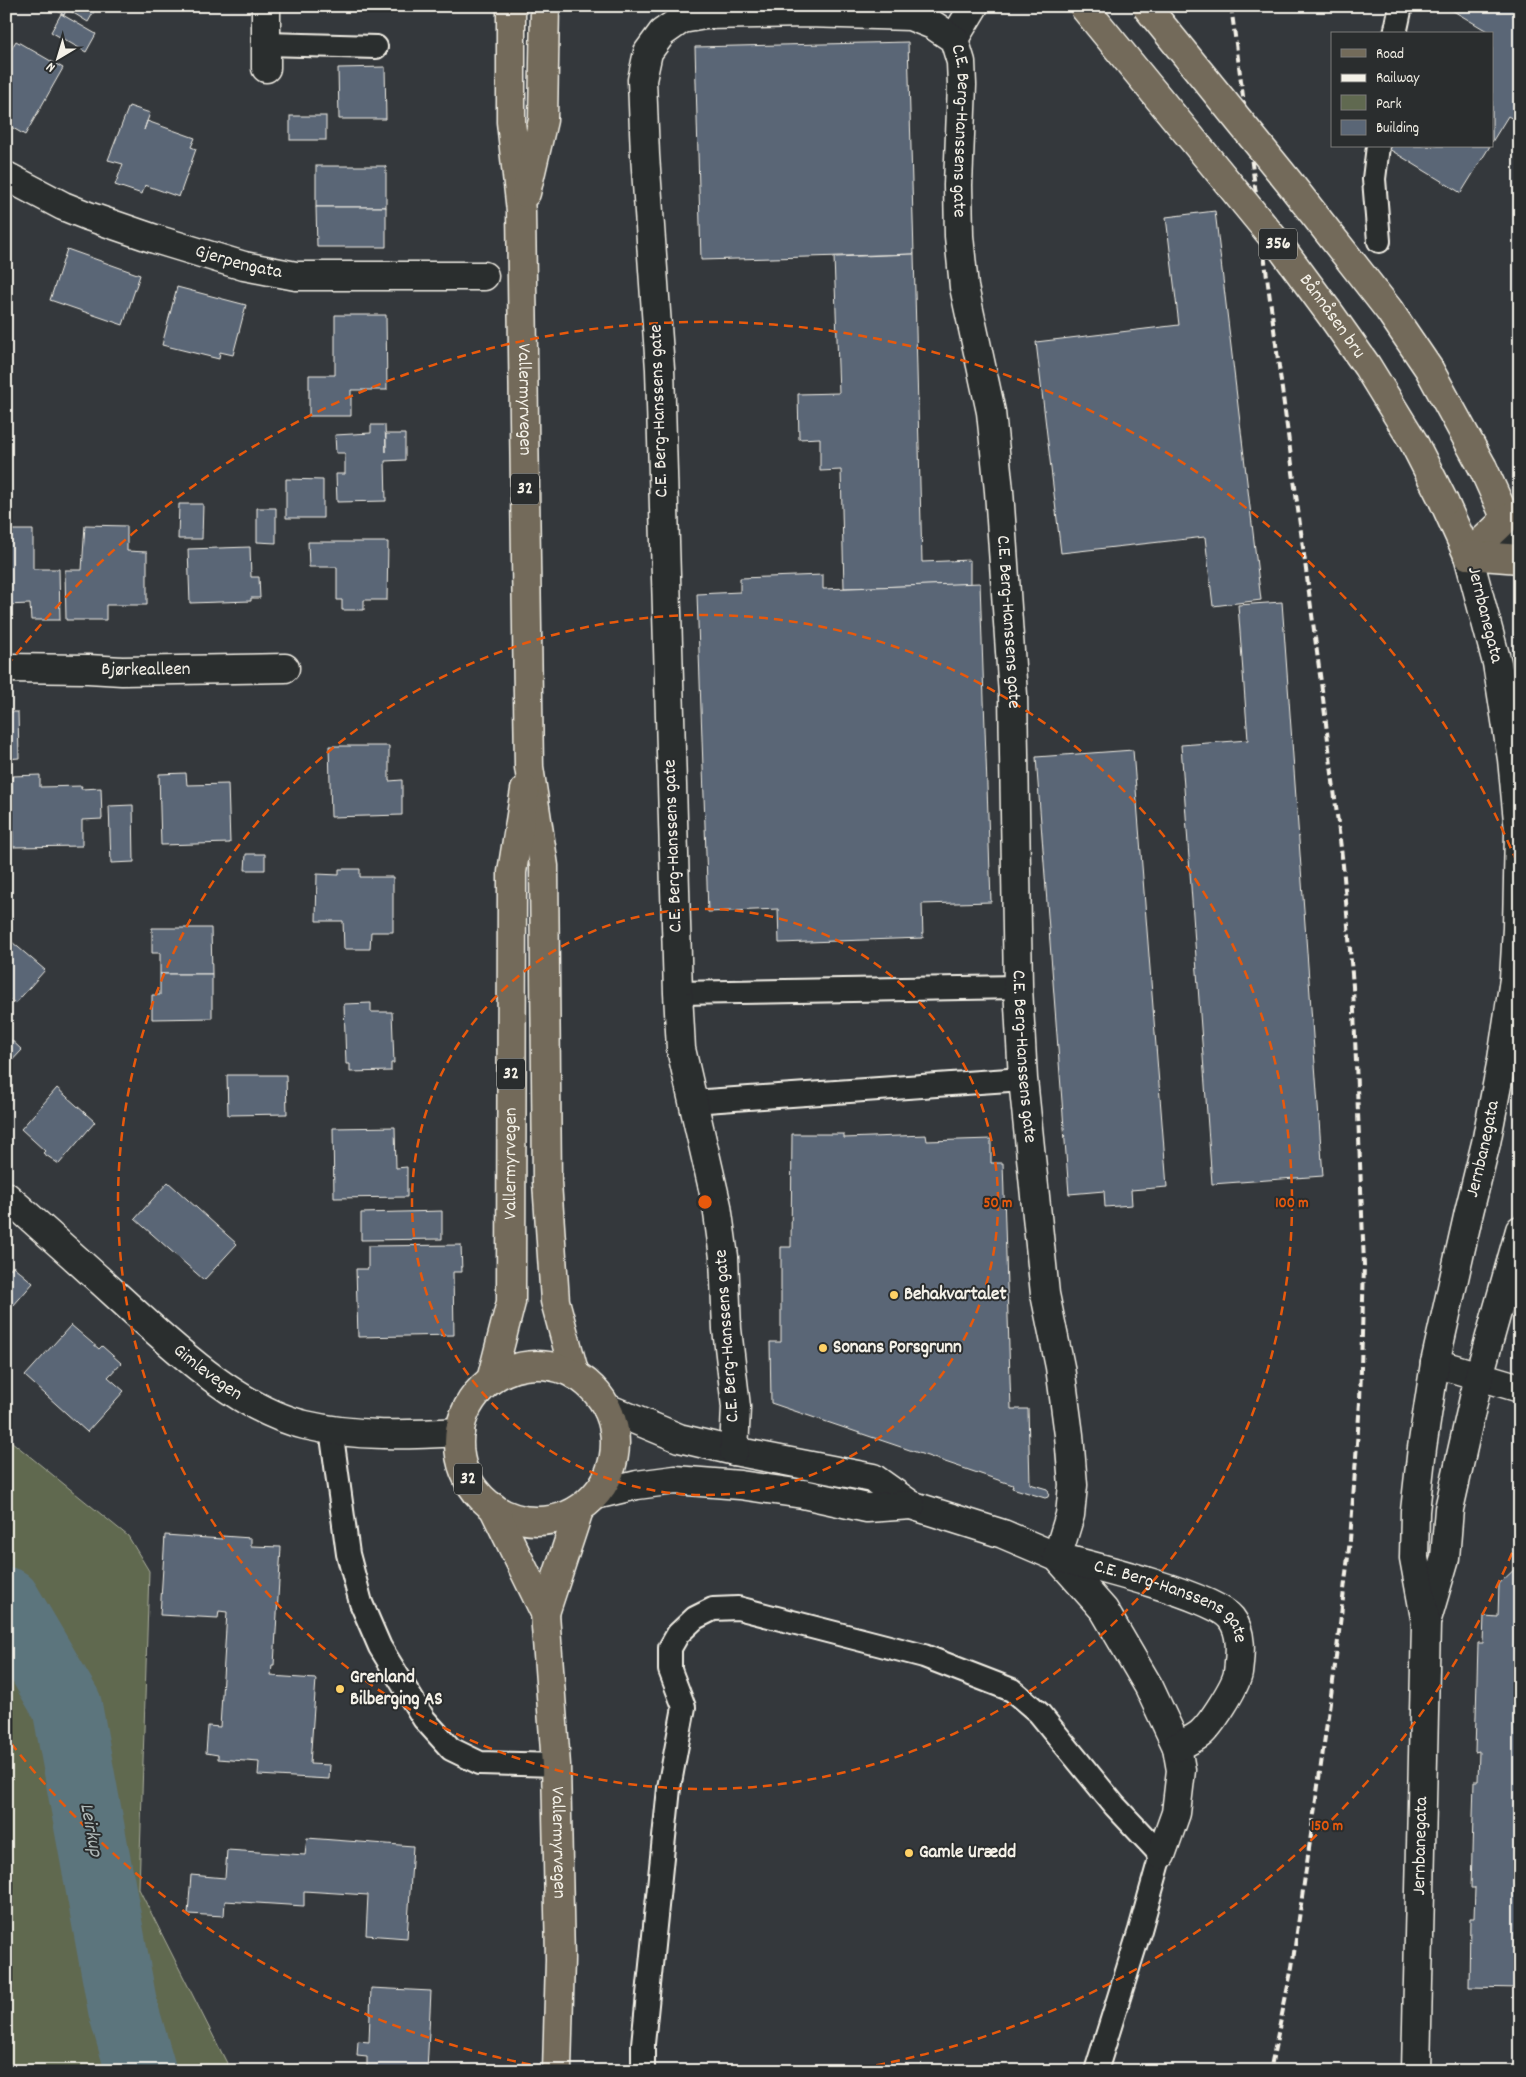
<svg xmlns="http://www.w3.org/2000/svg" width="1526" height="2077" viewBox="0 0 1526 2077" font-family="Dekko,sans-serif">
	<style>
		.green { fill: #606950; stroke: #aaad9c }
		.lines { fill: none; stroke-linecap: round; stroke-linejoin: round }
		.river { stroke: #5c747d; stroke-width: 70 }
		.building { fill: #5a6676; stroke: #f4f1e8 }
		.service-casing { stroke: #f4f1e8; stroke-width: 26 }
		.minor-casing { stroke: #f4f1e8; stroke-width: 31 }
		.tertiary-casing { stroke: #f4f1e8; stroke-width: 31 }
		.primary-casing { stroke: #f4f1e8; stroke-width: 31 }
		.service { stroke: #2a2d2e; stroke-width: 22 }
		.minor { stroke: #2a2d2e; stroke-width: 28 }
		.tertiary { stroke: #2a2d2e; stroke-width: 28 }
		.primary { stroke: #736b5a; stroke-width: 28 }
		.rail { stroke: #f4f1e8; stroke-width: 4; stroke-dasharray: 8 4; stroke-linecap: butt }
		.primary-bridge-casing { stroke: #f4f1e8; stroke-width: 31; stroke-linecap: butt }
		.primary-bridge { stroke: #736b5a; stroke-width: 28 }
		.ring { fill: none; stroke: #e8590c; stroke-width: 2.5; stroke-dasharray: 9 6 }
		.poi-dot { fill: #ffd166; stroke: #2a2d2e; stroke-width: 2 }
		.labels { text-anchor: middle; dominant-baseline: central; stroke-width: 4; stroke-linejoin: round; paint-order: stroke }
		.shield { fill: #2a2d2e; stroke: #b7b6b0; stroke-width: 1 }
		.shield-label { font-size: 18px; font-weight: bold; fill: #f4f1e8 }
		.street-label { font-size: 19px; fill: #f4f1e8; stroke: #2a2d2e }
		.poi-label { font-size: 19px; font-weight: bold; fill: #f4f1e8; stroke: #2a2d2e; text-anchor: start }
		.water-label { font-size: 20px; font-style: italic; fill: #b0b9b8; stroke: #2a2d2e }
		.centre { fill: #e8590c; stroke: #2a2d2e; stroke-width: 2.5 }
		.ring-label { font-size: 15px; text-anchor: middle; font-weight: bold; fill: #e8590c; stroke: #2a2d2e; stroke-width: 4; stroke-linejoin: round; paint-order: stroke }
	</style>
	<rect width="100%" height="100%" fill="#34383c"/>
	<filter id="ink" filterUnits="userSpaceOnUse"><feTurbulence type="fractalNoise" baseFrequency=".02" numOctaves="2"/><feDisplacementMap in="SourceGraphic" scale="10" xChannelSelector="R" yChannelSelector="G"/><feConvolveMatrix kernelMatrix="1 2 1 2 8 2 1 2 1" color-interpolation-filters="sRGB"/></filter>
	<g filter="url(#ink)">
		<polygon class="green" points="6,1437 128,1536 149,1571 139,1889 231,2071 6,2071"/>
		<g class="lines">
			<polyline class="river" points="6,1602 67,1706 123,2009 141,2071"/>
		</g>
		<g class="building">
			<polygon points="50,6 97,6 88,22 67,9 64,15"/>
			<rect x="336" y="6" width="33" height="2"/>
			<polygon points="1445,6 1520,6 1520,123 1508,116 1492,142 1492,34"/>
			<polygon points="61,14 96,34 86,52 51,32"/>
			<polygon points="16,41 63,68 25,135 6,124 6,58"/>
			<polygon points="908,42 914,254 701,260 695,47"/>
			<polygon points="385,67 386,119 339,119 338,68"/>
			<polygon points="129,106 150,113 144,130 147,121 195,138 191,147 196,149 179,197 145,185 142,194 115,185 123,164 108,160"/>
			<rect x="290" y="116" width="36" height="24"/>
			<polygon points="1384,146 1490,146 1461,193"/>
			<rect x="316" y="166" width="70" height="41"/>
			<polygon points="316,207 386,207 386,247 317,247"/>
			<polygon points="1215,211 1261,600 1213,606 1205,537 1061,553 1036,342 1179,325 1166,217"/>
			<polygon points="67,249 140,275 123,325 50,300"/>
			<polygon points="914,254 922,562 970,560 970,584 844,588 841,470 820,471 820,438 799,439 798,394 839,393 834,257"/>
			<polygon points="177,287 246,305 233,355 220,352 219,359 162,345"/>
			<polygon points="335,315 386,315 387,390 351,390 351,416 309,416 309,375 335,375"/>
			<polygon points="371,425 385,425 386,452 386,434 405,434 405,460 385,461 386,501 337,502 336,474 345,474 345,453 336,453 335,435 371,433"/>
			<polygon points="286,479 323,480 323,518 286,518"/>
			<polygon points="179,504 203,504 202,539 178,539"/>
			<polygon points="257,508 276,508 276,543 257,542"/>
			<polygon points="85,525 127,526 127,551 147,552 147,605 106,605 106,620 66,620 65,570 82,570"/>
			<polygon points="6,530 33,530 33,569 59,569 60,620 31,620 30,604 6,605"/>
			<polygon points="308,542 388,542 387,600 364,600 364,610 342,610 342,600 337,600 337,567 309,567"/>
			<polygon points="250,547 251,577 259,577 260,598 251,598 251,601 190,603 188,549"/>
			<polygon points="823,575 823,589 980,583 991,902 922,904 923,938 779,943 778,909 708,912 697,594 740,592 740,578"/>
			<polygon points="1282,602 1323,1176 1212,1184 1181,745 1248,740 1238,605"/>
			<polygon points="6,712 18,712 19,758 6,759"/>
			<polygon points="329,746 389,746 389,781 402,780 402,815 331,817"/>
			<polygon points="1133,750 1167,1187 1131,1190 1132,1205 1105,1207 1104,1191 1069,1194 1036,757"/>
			<polygon points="186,773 187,785 228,784 230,843 161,845 159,774"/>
			<polygon points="40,775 40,787 82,786 81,789 101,788 102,819 82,820 82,846 13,847 12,776"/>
			<polygon points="133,805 134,862 111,863 109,806"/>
			<polygon points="246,854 265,854 265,870 245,870"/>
			<polygon points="339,869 360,869 360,877 393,877 393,932 371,932 370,949 344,949 343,921 316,921 317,874 339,875"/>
			<polygon points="152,928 211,928 212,974 160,974 160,953 152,953"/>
			<polygon points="12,942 45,970 15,1004 6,996 6,949"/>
			<polygon points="160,974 212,974 212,1018 152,1019 152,995 160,995"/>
			<polygon points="371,1003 371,1012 392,1012 394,1063 391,1063 391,1071 350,1072 350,1064 346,1064 344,1004"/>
			<polygon points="6,1035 22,1050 6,1067"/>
			<polygon points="227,1075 286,1075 287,1114 228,1115"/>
			<polygon points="57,1088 95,1122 59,1164 43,1153 45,1151 21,1129"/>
			<polygon points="395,1127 396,1168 407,1167 407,1197 334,1198 333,1128"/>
			<polygon points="792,1134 844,1134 844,1138 926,1135 927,1141 991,1139 991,1163 1003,1163 1011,1409 1028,1409 1030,1484 1047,1489 1049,1493 1048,1497 1045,1498 1012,1488 1013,1485 771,1403 770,1342 781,1342 781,1247 791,1247"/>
			<polygon points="168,1182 237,1244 204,1280 135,1219"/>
			<polygon points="442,1211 442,1239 361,1240 361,1213"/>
			<polygon points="461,1245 462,1272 453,1272 454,1335 358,1337 356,1269 368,1269 368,1246"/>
			<polygon points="6,1265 11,1269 13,1266 33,1283 6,1314"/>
			<polygon points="71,1325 99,1349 102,1346 121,1363 108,1377 124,1391 87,1432 25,1376"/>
			<polygon points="165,1535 222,1539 222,1536 251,1538 251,1546 281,1547 274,1665 272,1665 271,1676 316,1679 310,1764 330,1765 329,1779 258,1775 259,1762 218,1759 218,1755 206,1753 208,1726 220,1727 227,1612 219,1611 218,1618 160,1615"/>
			<polygon points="1520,1564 1520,1988 1469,1987 1470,1918 1474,1918 1475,1888 1471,1888 1474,1781 1478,1781 1479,1751 1475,1752 1478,1643 1483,1643 1484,1616 1498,1617 1499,1584"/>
			<polygon points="307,1838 413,1846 407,1938 366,1935 368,1895 304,1891 304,1906 225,1901 224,1916 188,1914 191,1875 225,1878 227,1850 305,1855"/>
			<polygon points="371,1988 431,1991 427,2071 367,2071 367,2057 357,2056 358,2041 369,2042"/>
		</g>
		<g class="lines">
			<defs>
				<g id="service">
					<polyline points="1395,34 1401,6"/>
					<polyline points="267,44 376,47"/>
					<polyline points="1378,146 1374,179 1379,241"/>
					<polyline points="678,993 1018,987"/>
					<polyline points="692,1102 1023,1079"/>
					<polyline points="331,1429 348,1554 361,1603 380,1647 424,1719 451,1749 480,1763 556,1765"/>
					<polyline points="643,2071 643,2044 669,1788 684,1707 670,1670 670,1648 678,1634 695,1618 713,1609 738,1608 924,1656 1012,1690 1039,1713 1115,1806 1161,1855 1140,1930 1096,2071"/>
				</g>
				<g id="minor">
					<polyline points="266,6 266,68"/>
					<polyline points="954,39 974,6"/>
					<path id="s1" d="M6 176 63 206 88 216 155 239 244 266 296 276H484"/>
					<path id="s2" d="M6 668 88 669 122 671 285 668"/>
					<path id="s3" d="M6 1196C43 1229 80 1262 116 1295 168 1342 236 1409 305 1425 356 1437 409 1435 460 1432"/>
					<polyline points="1435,1363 1520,1388"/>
					<polyline points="607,1408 679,1438 734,1451 873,1478 911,1505 1003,1534 1057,1557 1104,1610 1149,1687 1177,1747 1181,1770 1176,1813 1161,1855"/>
					<path id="s4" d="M734 1451 736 1407 727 1329 724 1257 717 1206 681 1049 678 993 660 369 645 155 642 80 648 52 662 33 682 19 705 15 807 13 910 16 933 25 954 39 961 62 962 85 958 185 959 236 964 287 991 412 999 491 1013 695 1018 987 1023 1079 1045 1294 1060 1367 1069 1435 1073 1485 1070 1515 1057 1557C1089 1565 1214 1596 1231 1618 1243 1633 1240 1655 1238 1673 1236 1686 1211 1725 1200 1734 1194 1739 1184 1743 1177 1747"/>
					<polyline points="596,1495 637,1485 675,1480 740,1485 803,1494 867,1508 911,1505"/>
				</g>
				<g id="tertiary">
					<polyline points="1506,519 1520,556"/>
					<polyline points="1427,1619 1445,1558 1449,1509 1479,1376 1520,1230"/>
					<path id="s5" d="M1416 2071 1426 1623 1414 1558 1415 1511 1422 1448 1435 1363 1469 1212 1486 1143 1502 1059 1514 979 1517 928 1519 831 1512 759 1497 663 1468 555"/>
				</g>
				<g id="primary">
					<path id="s6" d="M511 6V122L521 211 529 767 544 866 547 1182 555 1301 575 1375"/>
					<polyline points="526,193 543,120 545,6"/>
					<polyline points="1483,468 1506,519"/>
					<polyline points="1444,502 1468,555"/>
					<polyline points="1468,555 1506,519 1520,513"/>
					<polyline points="1468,555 1520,559"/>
					<circle cx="537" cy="1443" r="78"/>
					<path id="s7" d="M491 1380 511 1302 512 872 525 790"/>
					<path id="s8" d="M493 1507 545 1613 556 1765 560 1959 557 2071"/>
					<polyline points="545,1613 579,1510"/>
				</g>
			</defs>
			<use href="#service" class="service-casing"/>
			<use href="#minor" class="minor-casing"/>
			<use href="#tertiary" class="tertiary-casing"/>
			<use href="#primary" class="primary-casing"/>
			<use href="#service" class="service"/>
			<use href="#minor" class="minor"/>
			<use href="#tertiary" class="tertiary"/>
			<use href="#primary" class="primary"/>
			<polyline class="rail" points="1231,6 1322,690 1343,865 1353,986 1364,1265 1360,1402 1350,1540 1334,1674 1292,1967 1270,2071"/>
			<defs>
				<g id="primary-bridge">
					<path id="s9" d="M1083 6 1280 246 1331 315 1367 366 1413 441 1444 502"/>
					<polyline points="1146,6 1288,181 1389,310 1429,369 1483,468"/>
				</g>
			</defs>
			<use href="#primary-bridge" class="primary-bridge-casing"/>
			<use href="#primary-bridge" class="primary-bridge"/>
		</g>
	</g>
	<g class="ring">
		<circle cx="705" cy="1202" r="293"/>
		<circle cx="705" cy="1202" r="587"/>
		<path d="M1518 1539A880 880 0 0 1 850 2070M560 2070A880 880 0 0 1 7 1738M7 666A880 880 0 0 1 1518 865"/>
	</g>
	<g class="poi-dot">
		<circle cx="894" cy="1295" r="5"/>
		<circle cx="823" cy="1348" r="5"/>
		<circle cx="340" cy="1689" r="5"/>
		<circle cx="909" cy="1853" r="5"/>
	</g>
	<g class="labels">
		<g class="shield">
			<rect x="1259" y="228.5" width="38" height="31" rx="4"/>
			<rect x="511" y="473.5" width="28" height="31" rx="4"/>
			<rect x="497" y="1058.5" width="28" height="31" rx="4"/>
			<rect x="454" y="1463.5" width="28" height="31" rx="4"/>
		</g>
		<g class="shield-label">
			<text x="1278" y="244">356</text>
			<text x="525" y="489">32</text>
			<text x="511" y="1074">32</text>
			<text x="468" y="1479">32</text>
		</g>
		<g class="street-label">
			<text stroke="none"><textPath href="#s4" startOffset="1825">C.E. Berg-Hanssens gate</textPath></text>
			<text stroke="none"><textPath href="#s1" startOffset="249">Gjerpengata</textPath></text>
			<text stroke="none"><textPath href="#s9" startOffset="398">Bånnåsen bru</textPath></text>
			<text stroke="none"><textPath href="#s6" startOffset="394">Vallermyrvegen</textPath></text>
			<text transform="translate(660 411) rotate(-92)">C.E. Berg-Hanssens gate</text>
			<text transform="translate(1484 615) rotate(76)">Jernbanegata</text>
			<text stroke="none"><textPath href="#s4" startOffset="2320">C.E. Berg-Hanssens gate</textPath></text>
			<text stroke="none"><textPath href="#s2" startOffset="140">Bjørkealleen</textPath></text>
			<text transform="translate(674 846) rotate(-92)">C.E. Berg-Hanssens gate</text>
			<text stroke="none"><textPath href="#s4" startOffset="2755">C.E. Berg-Hanssens gate</textPath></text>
			<text stroke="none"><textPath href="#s5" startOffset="930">Jernbanegata</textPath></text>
			<text stroke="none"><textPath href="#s7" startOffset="219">Vallermyrvegen</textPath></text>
			<text transform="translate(728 1336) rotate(-94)">C.E. Berg-Hanssens gate</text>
			<text stroke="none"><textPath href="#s3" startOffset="268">Gimlevegen</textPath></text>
			<text stroke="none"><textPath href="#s4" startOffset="3386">C.E. Berg-Hanssens gate</textPath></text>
			<text stroke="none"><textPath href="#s8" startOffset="348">Vallermyrvegen</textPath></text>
			<text stroke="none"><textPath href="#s5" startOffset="225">Jernbanegata</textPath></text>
		</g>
		<g class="poi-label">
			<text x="904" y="1295">Behakvartalet</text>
			<text x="833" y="1348">Sonans Porsgrunn</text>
			<text x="350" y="1678">Grenland<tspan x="350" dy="22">Bilberging AS</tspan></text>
			<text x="919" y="1853">Gamle Urædd</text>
		</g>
		<g class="water-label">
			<text transform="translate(90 1830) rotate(79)">Leirkup</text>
		</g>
	</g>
	<circle cx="705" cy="1202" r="8" class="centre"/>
	<g class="ring-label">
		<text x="998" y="1207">50 m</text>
		<text x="1292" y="1207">100 m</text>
		<text x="1327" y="1830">150 m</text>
	</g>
	<rect width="1526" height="2077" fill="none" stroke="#2a2d2e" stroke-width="25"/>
	<rect x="12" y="12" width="1501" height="2052" fill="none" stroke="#f4f1e8" stroke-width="2" filter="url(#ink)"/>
	<rect x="1331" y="32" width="162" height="115" fill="#2a2d2e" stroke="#7b7b78"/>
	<rect x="1341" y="49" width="25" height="8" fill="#736b5a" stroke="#7b7b78"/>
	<text x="1376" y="58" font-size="15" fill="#f4f1e8">Road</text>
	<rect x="1341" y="74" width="25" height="8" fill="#f4f1e8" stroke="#7b7b78"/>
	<text x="1376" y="82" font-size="15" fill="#f4f1e8">Railway</text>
	<rect x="1341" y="95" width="25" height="15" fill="#606950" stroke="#7b7b78"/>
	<text x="1376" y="108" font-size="15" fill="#f4f1e8">Park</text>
	<rect x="1341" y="120" width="25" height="15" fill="#5a6676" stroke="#7b7b78"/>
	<text x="1376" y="132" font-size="15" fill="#f4f1e8">Building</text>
	<g transform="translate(58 58) rotate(218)" stroke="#2a2d2e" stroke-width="4" paint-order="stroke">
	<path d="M0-4L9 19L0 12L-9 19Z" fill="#f4f1e8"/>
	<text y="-8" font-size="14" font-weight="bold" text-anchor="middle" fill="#f4f1e8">N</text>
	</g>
</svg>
